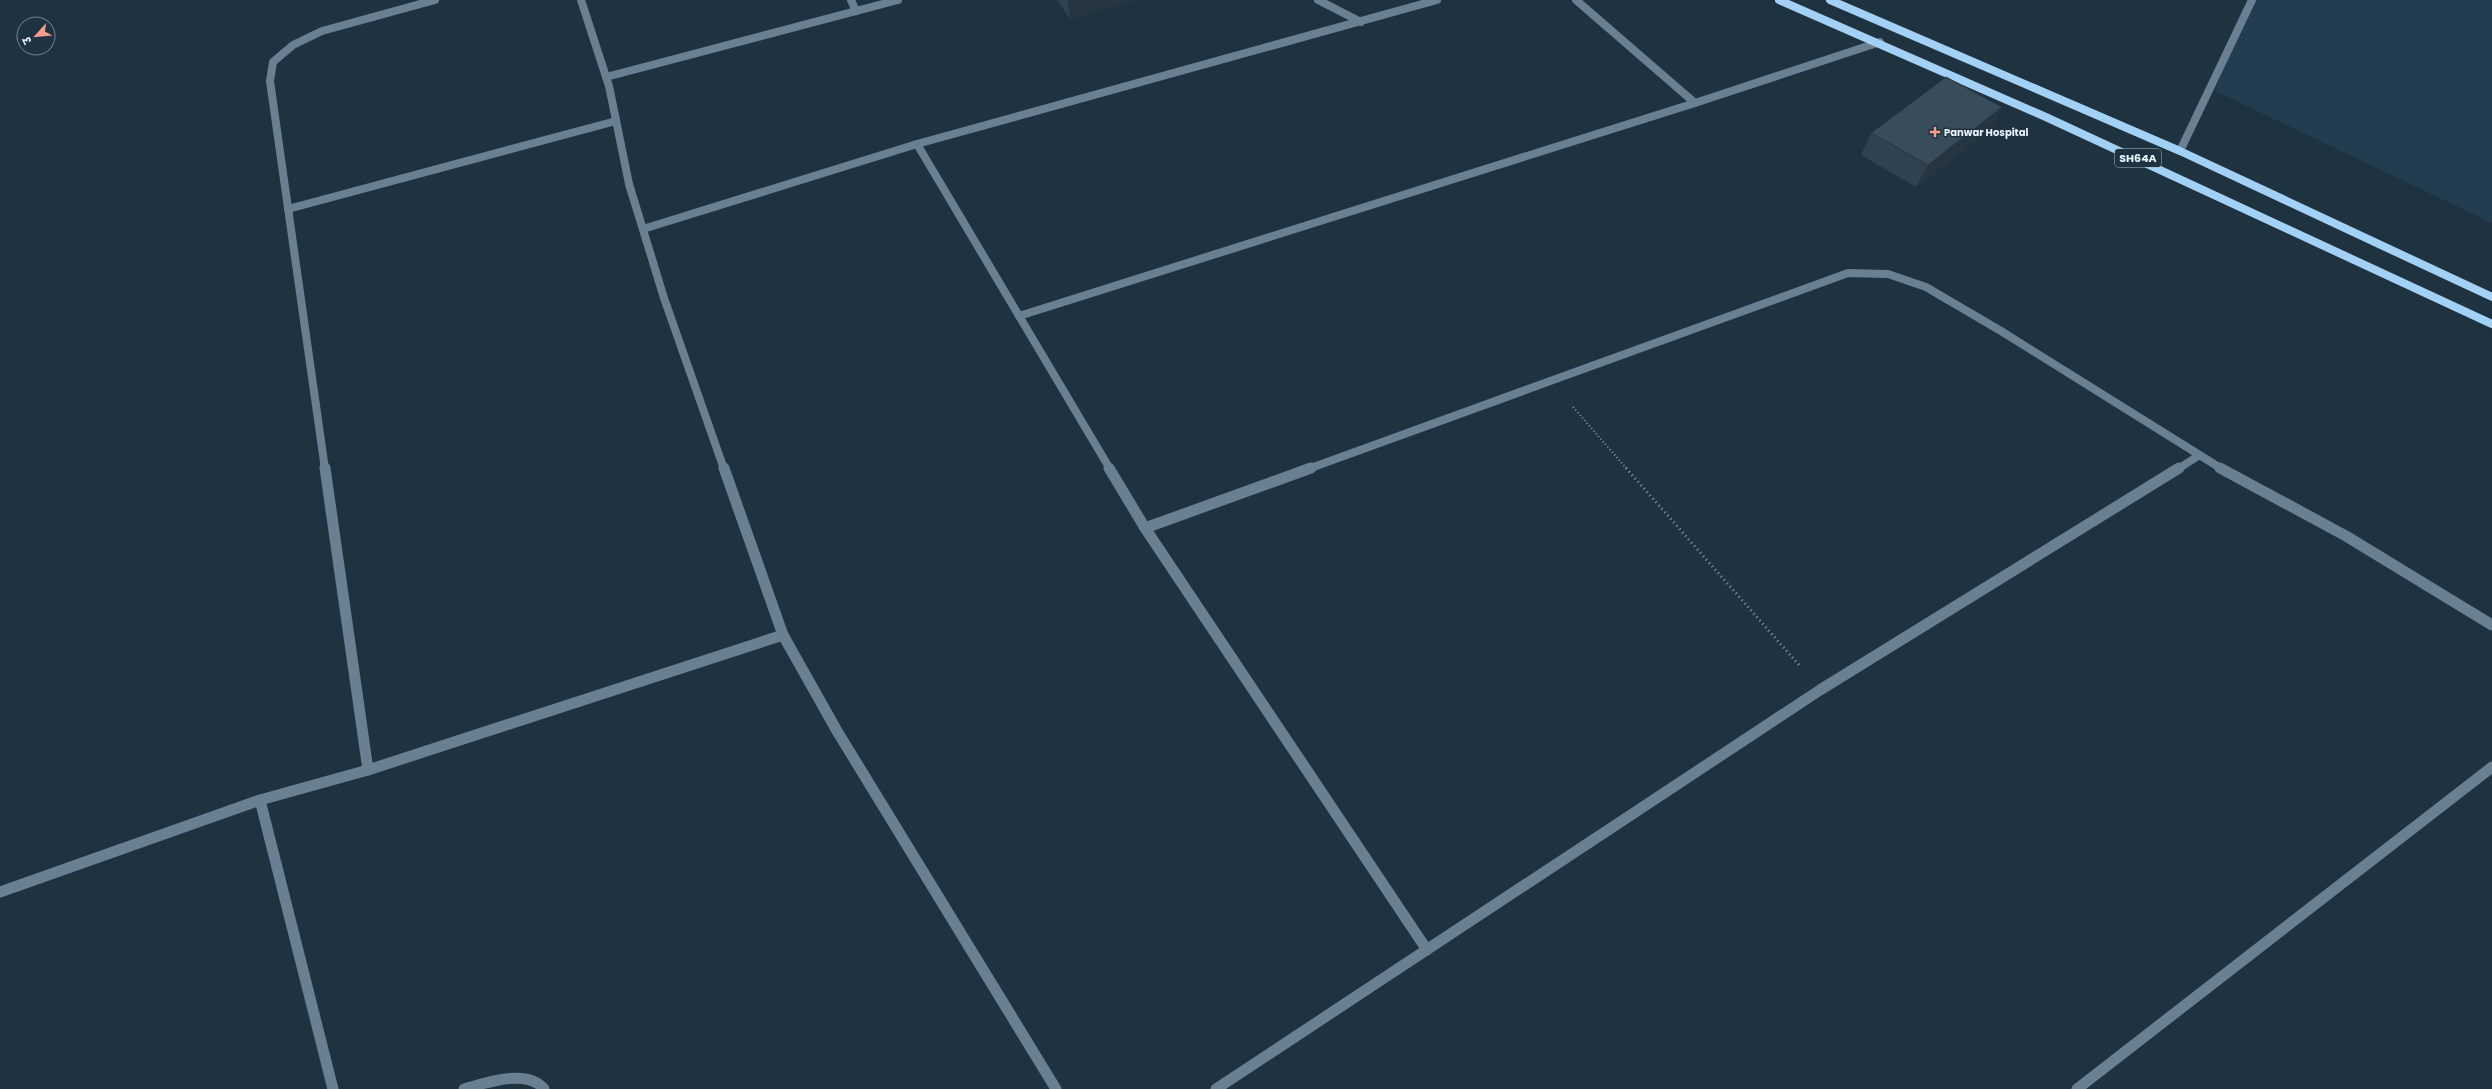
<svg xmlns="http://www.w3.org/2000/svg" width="2492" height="1089" viewBox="0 0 2492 1089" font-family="Poppins,'Noto Sans Devanagari',sans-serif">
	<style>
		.built { fill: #233d50 }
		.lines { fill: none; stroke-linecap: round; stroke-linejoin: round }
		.path-far1 { stroke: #8a9aa6; stroke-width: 2; stroke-dasharray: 1 2.5; stroke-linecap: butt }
		.path { stroke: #8a9aa6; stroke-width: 3; stroke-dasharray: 1 3.5; stroke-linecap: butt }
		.minor-far1 { stroke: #6a8092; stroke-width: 8 }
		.minor { stroke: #6a8092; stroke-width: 11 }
		.major { stroke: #a2d1f5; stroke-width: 8 }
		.wall { fill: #30414f }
		.shaded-wall { fill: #273540 }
		.building { fill: #384c5c; stroke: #273540 }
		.poi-dot { fill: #f49d8c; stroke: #1e3240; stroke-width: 1.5 }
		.labels { text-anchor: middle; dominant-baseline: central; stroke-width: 3; stroke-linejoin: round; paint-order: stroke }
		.far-poi-label { font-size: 10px; font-weight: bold; fill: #e8f4fe; stroke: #1e3240; text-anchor: start }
		.shield { fill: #1e3240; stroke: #abbac5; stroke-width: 1 }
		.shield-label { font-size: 11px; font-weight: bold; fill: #e8f4fe }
	</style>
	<rect width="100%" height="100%" fill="#1e3240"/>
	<polygon class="built" points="2249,0 2492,0 2492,223 2215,91"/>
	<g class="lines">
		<polyline class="path-far1" points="1573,407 1627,469"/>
		<polyline class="path" points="1626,468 1799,665"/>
		<g class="minor-far1">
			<polyline points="581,0 609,86 629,184 664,298 724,469"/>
			<polyline points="851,0 856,11"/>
			<polyline points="1318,0 1361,22"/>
			<polyline points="1576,0 1695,103"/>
			<polyline points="606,77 898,0"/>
			<polyline points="2180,151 2252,0"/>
			<polyline points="288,209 616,121"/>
			<polyline points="643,229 917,144"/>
			<polyline points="1019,316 1695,103 1880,42"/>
			<polyline points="325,469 270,81 273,62 293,45 322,31 435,0"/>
			<polyline points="1110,469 917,144 1437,0"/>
			<polyline points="1308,469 1848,273 1888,274 1926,287 2001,331 2222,469"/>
			<polyline points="2178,469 2198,456"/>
		</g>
		<g class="minor">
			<polyline points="325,468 368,770"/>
			<polyline points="724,468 783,635 837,731 1056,1089"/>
			<polyline points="1109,468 1145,528 1427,950"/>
			<polyline points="2220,468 2346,536 2492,625"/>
			<polyline points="1145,528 1311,468"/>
			<polyline points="260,800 333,1089"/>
			<polyline points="0,892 260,800 368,770 783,635"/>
			<path d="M464 1089C485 1083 527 1068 544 1089"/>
			<polyline points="1216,1089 1820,690 2179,468"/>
			<polyline points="2077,1089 2492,767"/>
		</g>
		<g class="major">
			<polyline points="1779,0 2048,118 2492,324"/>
			<polyline points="1830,0 2180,151 2492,297"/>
		</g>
	</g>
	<g class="wall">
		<polygon points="1057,0 1137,0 1070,19"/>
		<polygon points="2002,107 1990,130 1916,187 1861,155 1871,133"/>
	</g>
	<g class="shaded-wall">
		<polygon points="1068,0 1137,0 1070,19"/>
		<polygon points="2002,107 1990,130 1916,187 1928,165"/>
	</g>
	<polygon class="building" points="1946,77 2002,107 1928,165 1871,133"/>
	<path class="poi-dot" d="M1933 126h4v4h4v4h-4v4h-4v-4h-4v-4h4z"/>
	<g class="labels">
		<g class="far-poi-label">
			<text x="1944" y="132">Panwar Hospital</text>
		</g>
		<rect class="shield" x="2115" y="149" width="46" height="18" rx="3"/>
		<g class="shield-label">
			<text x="2138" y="158">SH64A</text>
		</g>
	</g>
	<g transform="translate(36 36) rotate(243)"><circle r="19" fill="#1e3240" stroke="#6f808c"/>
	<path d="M0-3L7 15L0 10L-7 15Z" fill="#f49d8c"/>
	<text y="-6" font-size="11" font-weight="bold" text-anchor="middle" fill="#e8f4fe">उ</text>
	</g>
</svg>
